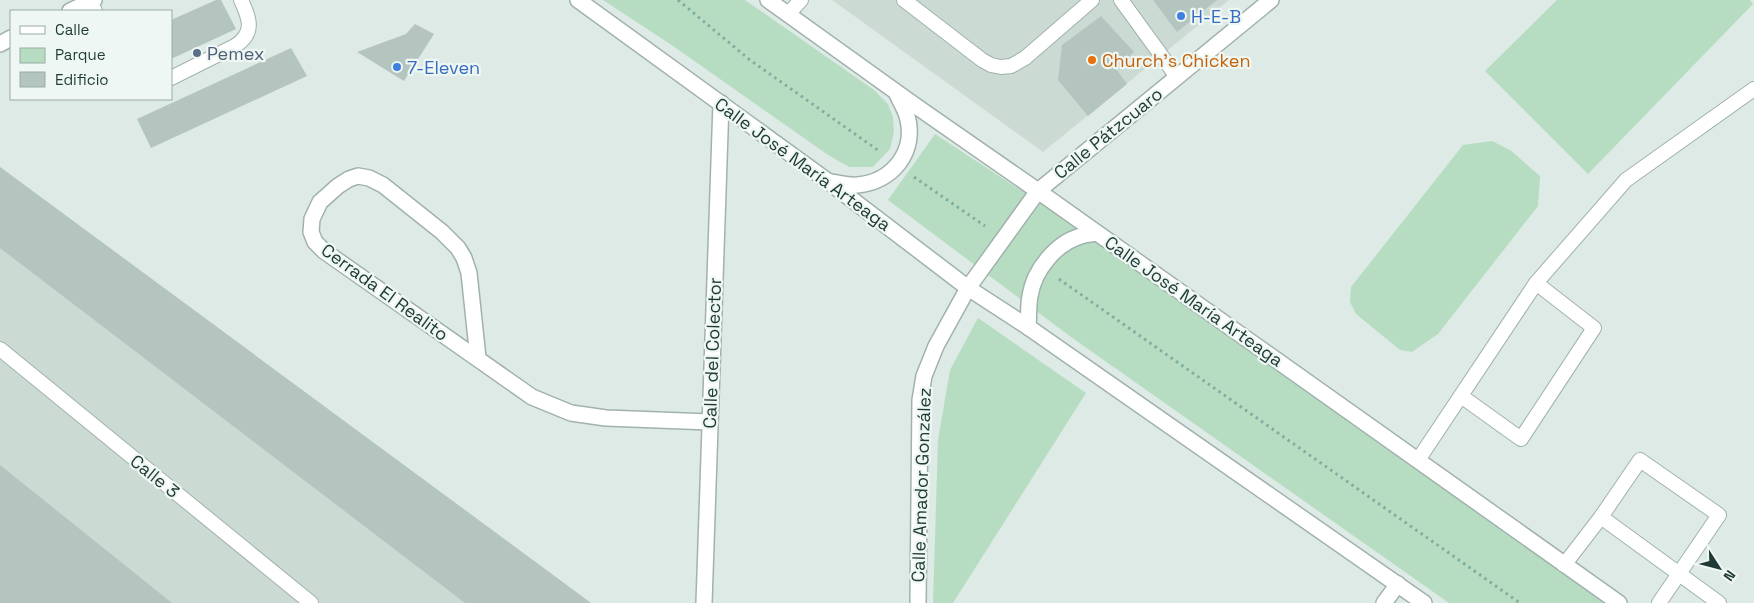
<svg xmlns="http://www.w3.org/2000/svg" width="1754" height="603" viewBox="0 0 1754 603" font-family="'Space Grotesk',sans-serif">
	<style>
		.built { fill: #ccdad4 }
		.green { fill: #b6ddc2 }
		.building { fill: #b3c5be }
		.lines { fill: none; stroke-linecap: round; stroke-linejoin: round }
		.service-casing { stroke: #a1b2ac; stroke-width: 16 }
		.minor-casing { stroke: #a1b2ac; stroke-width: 18 }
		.tertiary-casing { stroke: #a1b2ac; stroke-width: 18 }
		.path { stroke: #7dafa1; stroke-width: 3; stroke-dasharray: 2.5 4; stroke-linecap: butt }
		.service { stroke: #fff; stroke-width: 14 }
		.minor { stroke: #fff; stroke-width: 15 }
		.tertiary { stroke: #fff; stroke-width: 15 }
		.shop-dot { fill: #3f7fe0; stroke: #eef7f3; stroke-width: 2 }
		.service-dot { fill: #5c6f8a; stroke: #eef7f3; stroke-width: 2 }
		.food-dot { fill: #e8710a; stroke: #eef7f3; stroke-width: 2 }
		.labels { text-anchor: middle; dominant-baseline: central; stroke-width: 4.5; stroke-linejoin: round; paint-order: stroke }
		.shop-label { font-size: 18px; fill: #366cbe; stroke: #eef7f3; text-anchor: start }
		.service-label { font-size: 18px; fill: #4e5e75; stroke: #eef7f3; text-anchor: start }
		.food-label { font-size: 18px; fill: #c56008; stroke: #eef7f3; text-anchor: start }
		.street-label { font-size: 18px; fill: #1f3a34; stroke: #eef7f3 }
	</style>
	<rect width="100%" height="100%" fill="#deeae5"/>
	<g class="built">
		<polygon points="832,0 1229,0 1043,152"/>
		<polygon points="0,167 591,603 0,603"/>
	</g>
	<g class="green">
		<polygon points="603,0 745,0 874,90 888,104 893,117 894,132 890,149 873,167 849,167 828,155 673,46"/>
		<polygon points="1557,0 1750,0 1753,4 1588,174 1485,71"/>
		<polygon points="935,134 1046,207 1604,603 1449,603 1071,337 888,200"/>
		<polygon points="1492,141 1510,150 1540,176 1538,206 1438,334 1412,352 1400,350 1356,314 1350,302 1351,287 1463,145"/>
		<polygon points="978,318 1086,393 953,603 933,603 938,440 950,370"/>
	</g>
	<g class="building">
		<polygon points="216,0 221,0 236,29 171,59 171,20"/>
		<polygon points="1153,0 1217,0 1177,32"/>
		<polygon points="1101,16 1134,52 1116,69 1127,84 1088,116 1058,80 1062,45"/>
		<polygon points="415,24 434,34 404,81 357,52 406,34"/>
		<polygon points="291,48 307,76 151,148 137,119"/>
		<polygon points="0,167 591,603 465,603 0,248"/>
		<polygon points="0,465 172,603 0,603"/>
	</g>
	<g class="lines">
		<defs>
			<g id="service">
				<polyline points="904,0 982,60 991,65 1001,67 1011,66 1025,58 1092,0"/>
				<polyline points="1121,0 1177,77"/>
				<polyline points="90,2 95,11"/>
				<polyline points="788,14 801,0"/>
				<path d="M171 78 235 46C255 33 250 19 241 0"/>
				<polyline points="1536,283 1626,180 1754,89"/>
				<polyline points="0,349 311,603"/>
				<polyline points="1418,460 1536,283 1594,328 1521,439 1461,396"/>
				<polyline points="1601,517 1640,460 1719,515 1659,603"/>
				<polyline points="1564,565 1601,517 1719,603"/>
			</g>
			<g id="minor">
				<polyline points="70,11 94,0"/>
				<polyline points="0,44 11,38"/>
				<polyline points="478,358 469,273 464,258 458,248 442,232 383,185 369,178 358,176 349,179 338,186 320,202 312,219 311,232 315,242 324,251 532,397 571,413 606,418 710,422"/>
				<polyline points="704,603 721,103"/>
				<polyline points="918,603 920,400 924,376 936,346 968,288 1038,191 1271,0"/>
				<polyline points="1384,603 1398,584"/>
			</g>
			<g id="tertiary">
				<polyline points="578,0 829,182 968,288 1028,327 1424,603"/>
				<polyline points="768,0 913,104 1038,191 1619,603"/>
				<path d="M830 182C839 183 849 186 857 185 893 182 917 151 907 116 905 109 900 101 897 94"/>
				<path d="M1028 327C1029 317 1028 306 1030 296 1034 270 1056 243 1081 236 1086 234 1092 234 1097 233"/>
			</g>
		</defs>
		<use href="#service" class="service-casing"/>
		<use href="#minor" class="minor-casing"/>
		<use href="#tertiary" class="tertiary-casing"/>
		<g class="path">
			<polyline points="678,0 750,60 879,151"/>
			<polyline points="914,177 985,226"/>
			<polyline points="1059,279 1520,603"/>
		</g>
		<use href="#service" class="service"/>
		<use href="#minor" class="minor"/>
		<use href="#tertiary" class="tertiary"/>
	</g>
	<g class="shop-dot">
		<circle cx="1181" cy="16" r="5"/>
		<circle cx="397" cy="67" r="5"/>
	</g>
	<circle class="service-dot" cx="197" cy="53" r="5"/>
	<circle class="food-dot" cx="1092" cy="60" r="5"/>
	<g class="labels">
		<g class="shop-label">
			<text x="1191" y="16">H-E-B</text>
			<text x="407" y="67">7-Eleven</text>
		</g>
		<g class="service-label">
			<text x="207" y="53">Pemex</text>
		</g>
		<g class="food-label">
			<text x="1102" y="60">Church's Chicken</text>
		</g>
		<g class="street-label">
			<text transform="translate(1108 133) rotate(-39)">Calle Pátzcuaro</text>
			<text transform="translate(803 164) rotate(36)">Calle José María Arteaga</text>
			<text transform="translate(385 292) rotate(36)">Cerrada El Realito</text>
			<text transform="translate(1194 301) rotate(35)">Calle José María Arteaga</text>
			<text transform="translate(712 353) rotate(-88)">Calle del Colector</text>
			<text transform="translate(155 476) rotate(39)">Calle 3</text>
			<text transform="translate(921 485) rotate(-88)">Calle Amador González</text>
		</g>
	</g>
	<rect x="10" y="10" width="162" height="90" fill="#eef7f3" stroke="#9baba7"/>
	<rect x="20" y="26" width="25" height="8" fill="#ffffff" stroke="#9baba7"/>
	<text x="55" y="35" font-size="15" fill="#1f3a34">Calle</text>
	<rect x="20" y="48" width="25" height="15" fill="#b6ddc2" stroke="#9baba7"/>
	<text x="55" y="60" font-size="15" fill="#1f3a34">Parque</text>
	<rect x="20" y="72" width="25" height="15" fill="#b3c5be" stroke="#9baba7"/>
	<text x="55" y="85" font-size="15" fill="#1f3a34">Edificio</text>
	<g transform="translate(1719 568) rotate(126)" stroke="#eef7f3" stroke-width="4" paint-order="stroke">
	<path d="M0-4L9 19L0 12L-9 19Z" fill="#1f3a34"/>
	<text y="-8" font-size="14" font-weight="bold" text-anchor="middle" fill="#1f3a34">N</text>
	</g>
</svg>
